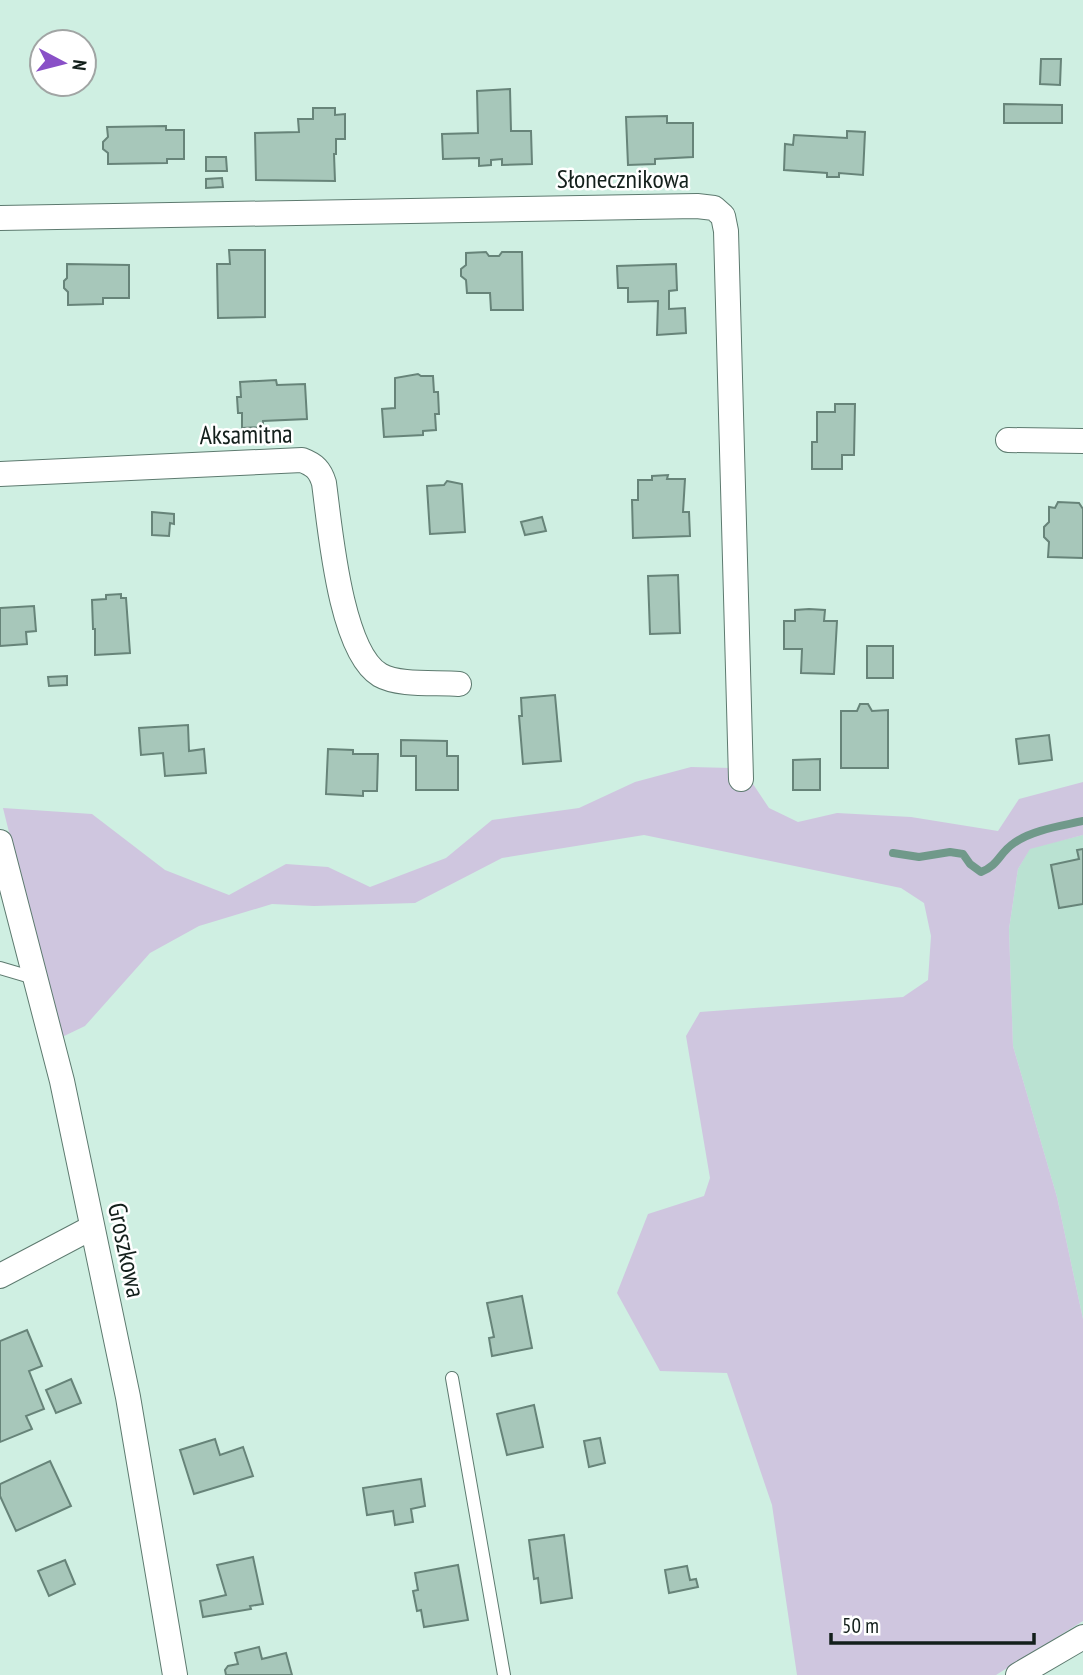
<svg xmlns="http://www.w3.org/2000/svg" width="1083" height="1675" viewBox="0 0 1083 1675" font-family="'PT Sans Narrow',sans-serif">
	<style>
		.built { fill: #bae2d2 }
		.green { fill: #cfc6df }
		.lines { fill: none; stroke-linecap: round; stroke-linejoin: round }
		.stream { stroke: #70998a; stroke-width: 8 }
		.building { fill: #a7c7ba; stroke: #678479; stroke-width: 2 }
		.lane-casing { stroke: #5d7a6f; stroke-width: 14 }
		.street-casing { stroke: #5d7a6f; stroke-width: 26 }
		.lane { stroke: #fff; stroke-width: 12 }
		.street { stroke: #fff; stroke-width: 24 }
		.labels { text-anchor: middle; dominant-baseline: central; stroke-width: 5; stroke-linejoin: round; paint-order: stroke }
		.street-label { font-size: 26px; fill: #131f1b; stroke: #fff }
	</style>
	<rect width="100%" height="100%" fill="#cfefe2"/>
	<polygon class="built" points="1083,835 1083,1319 1057,1197 1013,1046 1009,929 1018,869 1030,848"/>
	<polygon class="green" points="691,767 732,768 751,781 769,808 798,822 837,813 911,817 998,831 1019,799 1083,782 1083,835 1030,849 1018,869 1009,929 1013,1046 1057,1197 1083,1319 1083,1621 996,1675 797,1675 772,1505 727,1373 660,1371 617,1293 648,1214 704,1196 710,1178 686,1036 700,1012 903,997 928,980 931,936 924,903 901,888 644,835 502,858 415,903 314,906 272,904 199,926 150,953 85,1026 60,1038 3,808 92,814 165,870 229,895 286,864 328,867 370,887 446,858 492,820 579,808 635,782"/>
	<g class="lines">
		<path class="stream" d="M893 853 919 857 950 852 963 854 970 864 981 872C999 865 999 853 1014 843 1032 830 1061 826 1083 821"/>
	</g>
	<g class="building">
		<polygon points="1041,59 1061,59 1060,85 1040,84"/>
		<polygon points="510,89 511,131 531,131 532,164 502,165 502,159 491,160 491,165 479,166 479,158 443,159 442,134 478,133 477,91"/>
		<polygon points="1004,104 1062,105 1062,123 1004,123"/>
		<polygon points="313,108 335,108 335,115 345,114 345,139 336,139 336,154 334,154 335,181 256,180 255,133 299,132 298,119 313,119"/>
		<polygon points="667,116 667,123 693,123 693,157 655,159 655,164 628,165 626,117"/>
		<polygon points="166,126 166,130 184,130 184,159 167,159 167,163 108,164 108,153 103,149 103,142 108,137 107,127"/>
		<polygon points="847,131 865,132 863,175 839,173 839,177 827,177 827,173 784,170 785,144 793,145 794,135 847,138"/>
		<polygon points="206,157 226,157 227,171 206,171"/>
		<polygon points="222,178 223,187 206,188 206,179"/>
		<polygon points="229,250 265,250 265,317 218,318 217,264 230,264"/>
		<polygon points="486,252 489,256 499,256 502,252 522,252 523,310 491,310 490,293 467,293 466,280 461,276 461,269 466,265 466,253"/>
		<polygon points="67,264 129,265 129,298 103,298 103,304 68,305 68,292 64,288 64,281 67,278"/>
		<polygon points="676,264 677,290 669,291 669,309 685,308 686,333 657,335 658,301 628,302 628,288 618,288 617,266"/>
		<polygon points="418,374 421,376 433,376 434,392 438,392 439,414 435,414 436,430 423,431 423,435 384,437 382,409 395,408 395,378"/>
		<polygon points="276,380 277,385 305,384 307,419 263,421 263,427 242,428 242,413 238,413 237,397 241,397 240,382"/>
		<polygon points="835,404 855,404 854,455 842,455 842,469 812,469 812,442 817,442 817,412 835,412"/>
		<polygon points="668,475 667,479 685,479 683,512 689,512 690,536 633,538 632,500 638,500 638,480 652,480 652,476"/>
		<polygon points="447,481 462,484 465,532 430,534 427,486 444,485"/>
		<polygon points="1058,502 1079,503 1083,509 1083,558 1048,557 1049,542 1044,537 1044,527 1049,522 1049,507 1055,508"/>
		<polygon points="152,512 174,514 174,524 170,523 169,536 152,535"/>
		<polygon points="542,517 546,531 525,535 521,522"/>
		<polygon points="678,575 680,633 650,634 648,576"/>
		<polygon points="121,594 121,598 126,598 130,653 95,655 95,629 93,629 92,600 106,599 106,595"/>
		<polygon points="34,606 36,631 26,632 27,644 0,646 0,608"/>
		<polygon points="809,609 825,610 824,621 837,621 834,674 801,673 802,649 784,649 784,621 795,621 795,610"/>
		<rect x="867" y="646" width="26" height="32"/>
		<polygon points="67,676 67,685 49,686 48,677"/>
		<polygon points="555,695 561,761 523,764 519,716 522,716 521,698"/>
		<polygon points="860,704 868,704 872,711 888,710 888,768 841,768 841,711 857,711"/>
		<polygon points="188,725 189,751 204,749 206,773 165,776 163,753 141,755 139,728"/>
		<polygon points="1049,735 1052,760 1019,764 1016,739"/>
		<polygon points="401,740 447,741 447,756 458,756 458,790 416,790 416,756 401,756"/>
		<polygon points="328,749 353,750 353,754 378,754 377,791 363,791 363,796 326,794"/>
		<polygon points="820,759 820,790 793,790 793,760"/>
		<polygon points="1083,849 1083,904 1059,908 1051,865 1079,859 1077,850"/>
		<polygon points="522,1296 532,1348 492,1356 489,1338 494,1337 487,1303"/>
		<polygon points="27,1330 42,1366 29,1371 44,1409 26,1416 32,1429 0,1442 0,1341"/>
		<polygon points="71,1379 81,1403 56,1413 46,1390"/>
		<polygon points="534,1405 543,1447 507,1455 497,1414"/>
		<polygon points="600,1438 605,1463 589,1467 584,1441"/>
		<polygon points="215,1439 220,1455 243,1447 253,1476 194,1494 180,1450"/>
		<polygon points="50,1461 71,1506 16,1531 0,1496 0,1484"/>
		<polygon points="421,1479 425,1506 411,1509 413,1522 395,1525 393,1511 367,1515 363,1488"/>
		<polygon points="564,1535 572,1598 541,1603 538,1578 534,1579 529,1540"/>
		<polygon points="253,1557 263,1604 250,1606 251,1609 203,1617 200,1601 226,1595 217,1565"/>
		<polygon points="65,1560 75,1584 49,1596 38,1571"/>
		<polygon points="458,1565 468,1620 424,1627 421,1610 417,1611 413,1591 418,1590 415,1573"/>
		<polygon points="687,1566 690,1580 696,1579 698,1587 669,1593 665,1570"/>
		<polygon points="259,1647 262,1659 286,1653 292,1675 226,1675 225,1670 228,1666 238,1664 235,1653"/>
	</g>
	<g class="lines">
		<defs>
			<g id="lane">
				<polyline points="0,968 34,978"/>
				<polyline points="452,1378 504,1675"/>
			</g>
			<g id="street">
				<polyline points="0,218 697,206 714,208 723,216 726,231 741,779"/>
				<polyline points="1008,440 1083,441"/>
				<path d="M0 474 302 460C315 465 320 470 324 483 330 527 340 651 380 675 399 686 437 682 459 684"/>
				<polyline points="0,842 62,1081 128,1397 175,1675"/>
				<polyline points="0,1276 91,1228"/>
				<polyline points="1018,1675 1083,1637"/>
			</g>
		</defs>
		<use href="#lane" class="lane-casing"/>
		<use href="#street" class="street-casing"/>
		<use href="#lane" class="lane"/>
		<use href="#street" class="street"/>
	</g>
	<g class="labels">
		<g class="street-label">
			<text x="623" y="178">Słonecznikowa</text>
			<text transform="translate(246 434) rotate(-1)">Aksamitna</text>
			<text transform="translate(127 1250) rotate(78)">Groszkowa</text>
		</g>
	</g>
	<g transform="translate(63 63) rotate(97)"><circle r="33" fill="#ffffff" stroke="#a1a5a4" stroke-width="2"/>
	<path d="M0-5L12 26L0 18L-12 26Z" fill="#8950c7"/>
	<text y="-10" font-size="19" font-weight="bold" text-anchor="middle" fill="#131f1b">N</text>
	</g>
	<path d="M831 1633v10h203v-10" fill="none" stroke="#131f1b" stroke-width="3.5"/>
	<text x="842" y="1633" font-size="21" fill="#131f1b" stroke="#ffffff" stroke-width="5" paint-order="stroke">50 m</text>
</svg>
